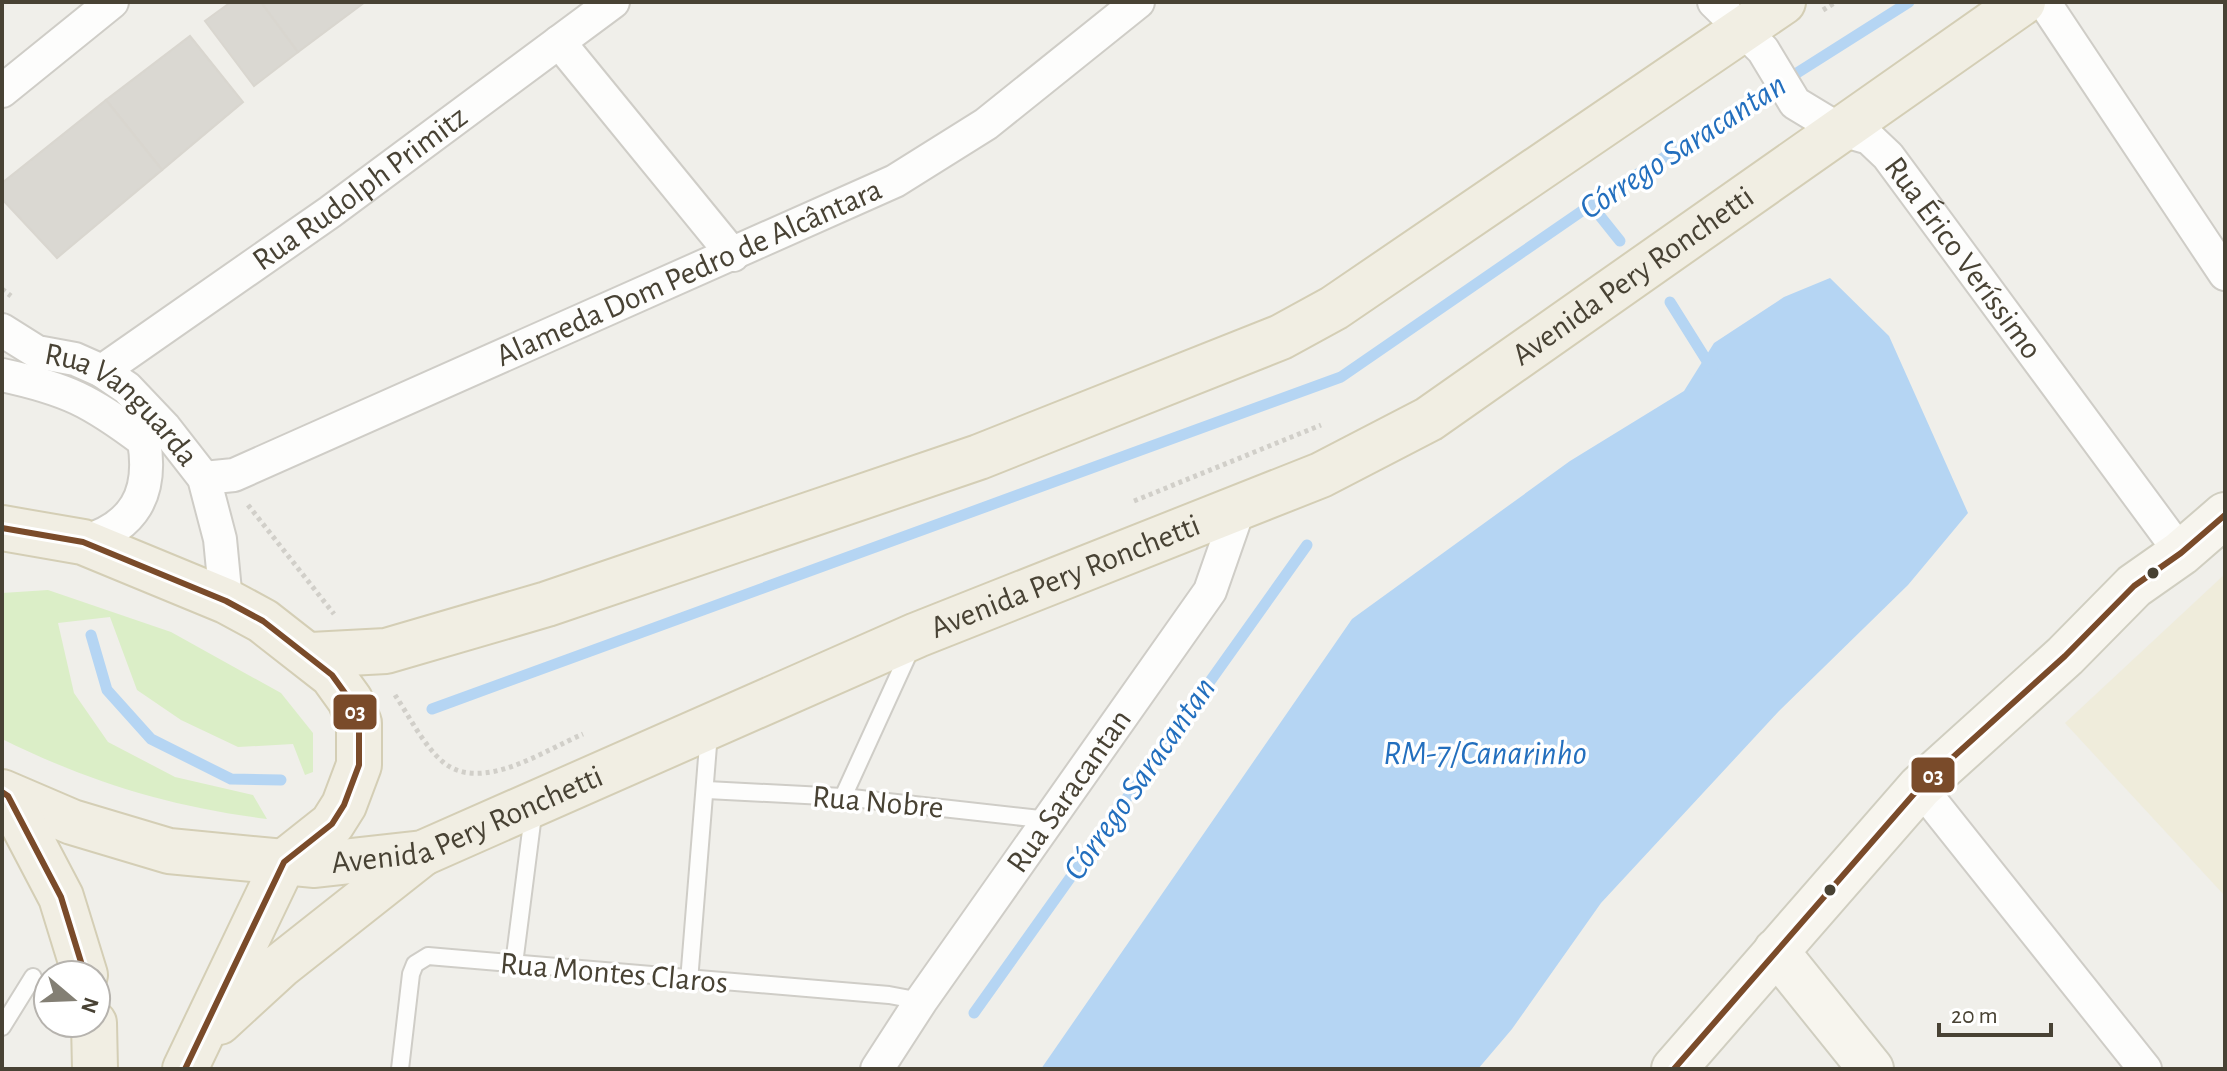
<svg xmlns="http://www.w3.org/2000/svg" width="2227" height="1071" viewBox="0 0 2227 1071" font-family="'Alegreya Sans',sans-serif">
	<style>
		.education { fill: #efecdb }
		.green { fill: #dbeec7 }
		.water { fill: #b5d5f3 }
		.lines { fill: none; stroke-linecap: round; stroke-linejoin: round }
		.stream { stroke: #b5d5f3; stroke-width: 11 }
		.building { fill: #dad8d2; stroke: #d9d6cf; stroke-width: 2 }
		.lane-casing { stroke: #cfcdc7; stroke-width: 20 }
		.street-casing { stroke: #cfcdc7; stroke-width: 36 }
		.secondary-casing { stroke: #d0cec0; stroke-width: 48 }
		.primary-casing { stroke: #d4ceb5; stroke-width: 48 }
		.path { stroke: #d1cfc9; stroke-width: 5; stroke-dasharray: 4 4; stroke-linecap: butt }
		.lane { stroke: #fdfdfc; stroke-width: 16 }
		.street { stroke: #fdfdfc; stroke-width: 32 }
		.secondary { stroke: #f7f5ee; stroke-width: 44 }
		.primary { stroke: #f1eee3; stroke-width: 44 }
		.bus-1-casing { stroke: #fff; stroke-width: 12 }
		.bus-1 { stroke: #7a4b2a; stroke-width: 6 }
		.bus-dot { fill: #484234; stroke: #fff; stroke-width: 3 }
		.labels { text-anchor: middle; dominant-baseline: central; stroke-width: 7; stroke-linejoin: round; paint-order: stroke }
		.street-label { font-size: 32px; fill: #484234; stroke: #fff }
		.water-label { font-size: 34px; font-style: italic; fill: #236fbe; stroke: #fff }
		.line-badge { stroke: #fff; stroke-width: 3 }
		.badge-label { font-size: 22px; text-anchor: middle; font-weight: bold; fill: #fff }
	</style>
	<rect width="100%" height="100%" fill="#f0efea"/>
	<polygon class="education" points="2225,574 2225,896 2065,723"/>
	<path class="green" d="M48 590 171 632 281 693 313 733V772L305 775 293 744 238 747 181 720 137 690 110 617 58 623 74 693 108 742 175 777 253 795 267 819C171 807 89 782 2 739V593Z"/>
	<polygon class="water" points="1830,278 1889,336 1968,513 1908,585 1779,711 1601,903 1512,1029 1478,1069 1041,1069 1352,619 1570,461 1684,391 1714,343 1784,297"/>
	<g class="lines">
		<g class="stream">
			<polyline points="1592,206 1620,241"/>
			<polyline points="1670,302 1712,369"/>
			<polyline points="91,635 107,690 151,739 231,779 281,780"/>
			<polyline points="432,709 1341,377 1611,191 1909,2"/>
			<polyline points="974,1013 1307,545"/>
		</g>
	</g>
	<g class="building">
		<polygon points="231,2 261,2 298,52 254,86 205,21"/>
		<polygon points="261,2 365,2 298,52"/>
		<polygon points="190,36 243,102 162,170 106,100"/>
		<polygon points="106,100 162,170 57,258 2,199 2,183"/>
	</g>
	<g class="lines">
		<defs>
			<g id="lane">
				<polyline points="707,790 843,797 1049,820"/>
				<polyline points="843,797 912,646"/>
				<polyline points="514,964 534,807"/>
				<polyline points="689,981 709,733"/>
				<polyline points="2,1027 33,977"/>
				<polyline points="400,1069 411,974 415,964 428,956 889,995 921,1001"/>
			</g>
			<g id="street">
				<path id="s1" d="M1714 2 1763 50 1795 103 1838 129 1869 138 1888 156 2181 553"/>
				<polyline points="2044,2 2225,274"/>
				<polyline points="559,42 733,255"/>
				<polyline points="2,91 112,2"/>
				<path id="s2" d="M2 330 37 352 75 359 102 371 127 388 165 428 204 478 220 539 226 601"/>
				<path id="s3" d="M102 371 330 212 613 2"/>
				<path d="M2 375C67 389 91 401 144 441 153 494 134 527 83 542"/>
				<path id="s4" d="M204 478 234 475 895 181 986 124 1138 2"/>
				<polyline points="1920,787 2145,1069"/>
				<path id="s5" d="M877 1069 921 1001 1210 591 1240 505"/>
			</g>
			<g id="secondary">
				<polyline points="1776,951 1871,1069"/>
				<polyline points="1674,1069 1920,787 2065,656 2134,586 2181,553 2225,515"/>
			</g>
			<g id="primary">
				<polyline points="2,528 83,542 226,601 263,621 332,675 350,700 359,723 359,765 344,805 332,824 284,862 185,1069"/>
				<polyline points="311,655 386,651 547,604 979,457 1281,337 1334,308 1783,2"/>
				<path id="s6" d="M2 792 72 822 169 851 315 865 423 853 917 635 1321 475 1429 419 2023 2"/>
				<polyline points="8,796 61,897 85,975"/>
				<polyline points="219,1022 280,966 423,853"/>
				<polyline points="94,1023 95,1069"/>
			</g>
		</defs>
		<use href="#lane" class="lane-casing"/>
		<use href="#street" class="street-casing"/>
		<use href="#secondary" class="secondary-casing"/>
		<use href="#primary" class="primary-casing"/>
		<g class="path">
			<polyline points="1823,10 1836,2"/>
			<polyline points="2,289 11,296"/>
			<polyline points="1134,501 1321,425"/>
			<polyline points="248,505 334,614"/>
			<path d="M395 695C409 716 424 746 443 762 481 794 545 750 583 734"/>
		</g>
		<use href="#lane" class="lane"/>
		<use href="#street" class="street"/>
		<use href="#secondary" class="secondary"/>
		<use href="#primary" class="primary"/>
		<defs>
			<g id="bus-1">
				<polyline points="2,528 83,542 226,601 263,621 332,675 350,700 359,723 359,765 344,805 332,824 284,862 185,1069"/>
				<polyline points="2,792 8,796 61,897 85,975"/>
				<polyline points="1674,1069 1920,787 2065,656 2134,586 2181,553 2225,515"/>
			</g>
		</defs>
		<use href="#bus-1" class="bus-1-casing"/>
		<use href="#bus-1" class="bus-1"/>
	</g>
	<g class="bus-dot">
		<circle cx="2153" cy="573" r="7"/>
		<circle cx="1830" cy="890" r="7"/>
	</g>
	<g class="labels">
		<g class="street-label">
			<text stroke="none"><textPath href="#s3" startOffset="316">Rua Rudolph Primitz</textPath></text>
			<text stroke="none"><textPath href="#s1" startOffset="366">Rua Érico Veríssimo</textPath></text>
			<text stroke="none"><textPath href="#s4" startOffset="528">Alameda Dom Pedro de Alcântara</textPath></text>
			<text stroke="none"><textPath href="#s6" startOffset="1778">Avenida Pery Ronchetti</textPath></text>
			<text stroke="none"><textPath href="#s2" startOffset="144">Rua Vanguarda</textPath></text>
			<text stroke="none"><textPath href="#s6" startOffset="1132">Avenida Pery Ronchetti</textPath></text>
			<text stroke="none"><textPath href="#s5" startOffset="338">Rua Saracantan</textPath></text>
			<text transform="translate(878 802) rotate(5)">Rua Nobre</text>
			<text stroke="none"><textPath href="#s6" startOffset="484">Avenida Pery Ronchetti</textPath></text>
			<text transform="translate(614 973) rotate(5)">Rua Montes Claros</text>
		</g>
		<g class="water-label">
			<text transform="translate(1683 147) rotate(-33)">Córrego Saracantan</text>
			<text x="1485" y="754">RM-7/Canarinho</text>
			<text transform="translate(1140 779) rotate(-55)">Córrego Saracantan</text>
		</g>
	</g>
	<g class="line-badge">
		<rect x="332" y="693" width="46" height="38" rx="8" fill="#7a4b2a"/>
		<rect x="1910" y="756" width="46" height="38" rx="8" fill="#7a4b2a"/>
	</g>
	<g class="badge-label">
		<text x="355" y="719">03</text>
		<text x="1933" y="783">03</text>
	</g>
	<rect width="2227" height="1071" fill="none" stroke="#484234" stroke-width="8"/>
	<g transform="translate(72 999) rotate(109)"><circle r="38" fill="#ffffff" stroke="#b6b3ae" stroke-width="2"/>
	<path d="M0-6L14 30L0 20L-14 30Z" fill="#837f74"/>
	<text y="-12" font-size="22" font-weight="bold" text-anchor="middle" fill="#484234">N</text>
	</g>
	<path d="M1939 1023v12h112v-12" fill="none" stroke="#484234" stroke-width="4"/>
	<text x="1951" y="1023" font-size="24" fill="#484234" stroke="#ffffff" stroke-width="6" paint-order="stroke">20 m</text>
</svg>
